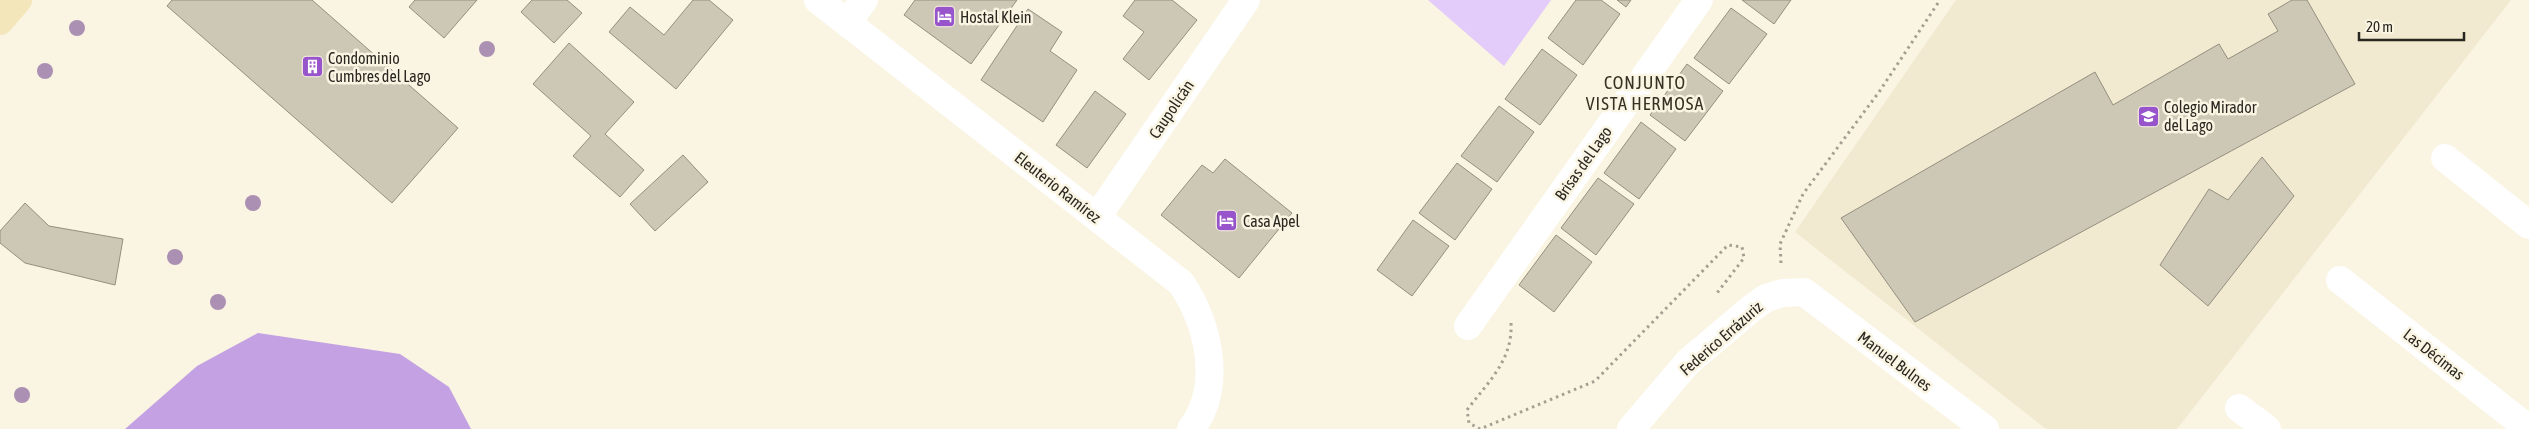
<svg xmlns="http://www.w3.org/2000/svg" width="2529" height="429" viewBox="0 0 2529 429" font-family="'Asap Condensed',sans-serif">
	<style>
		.built { fill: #f1e9d0 }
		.green { fill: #e3cbfa }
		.forest { fill: #c3a1e2 }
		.building { fill: #cdc8b6; stroke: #948f7e }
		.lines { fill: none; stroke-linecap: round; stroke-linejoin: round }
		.path { stroke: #a49f92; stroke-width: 3; stroke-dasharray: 2.5 4; stroke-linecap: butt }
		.minor { stroke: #fff; stroke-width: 28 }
		.major { stroke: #f3e6ba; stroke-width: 28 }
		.tree { fill: #ab90b3 }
		.labels { text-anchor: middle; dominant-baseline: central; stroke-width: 5; stroke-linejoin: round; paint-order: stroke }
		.poi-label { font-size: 16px; fill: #2a2721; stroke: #faf4e2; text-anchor: start }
		.street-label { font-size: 16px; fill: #2a2721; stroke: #faf4e2 }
		.neighbourhood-label { font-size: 18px; letter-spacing: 1px; fill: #353123; stroke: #faf4e2 }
	</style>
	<rect width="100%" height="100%" fill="#faf4e2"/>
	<polygon class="built" points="1956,0 2511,0 2177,429 2046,429 1795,232"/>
	<polygon class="green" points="1428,0 1551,0 1504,66"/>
	<polygon class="forest" points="258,333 400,354 449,387 471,429 125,429 197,366"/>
	<g class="building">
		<polygon points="172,0 312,0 458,128 392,203 167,6"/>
		<polygon points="415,0 477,0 444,38 409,7"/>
		<polygon points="532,0 567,0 582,13 554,43 521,12"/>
		<polygon points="693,0 709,0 733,20 676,89 609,32 630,7 664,35"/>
		<polygon points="915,0 1017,0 971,64 904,15"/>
		<polygon points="1135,0 1172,0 1197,20 1149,80 1123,59 1144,32 1123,16"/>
		<polygon points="1576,0 1601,0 1620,14 1583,65 1548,38"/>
		<polygon points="1617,0 1631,0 1626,7"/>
		<polygon points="1742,0 1791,0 1774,24"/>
		<polygon points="2292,0 2307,0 2355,84 1915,322 1841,218 2095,72 2113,105 2219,44 2228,59 2278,31 2268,14"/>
		<polygon points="1731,8 1767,34 1729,84 1694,58"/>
		<polygon points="1028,9 1062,32 1050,51 1077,70 1043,122 981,80"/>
		<polygon points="569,43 634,102 605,134 644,170 620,197 573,156 591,136 533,84"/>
		<polygon points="1542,49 1577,75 1540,125 1505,99"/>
		<polygon points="1687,64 1723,91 1685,141 1650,115"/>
		<polygon points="1095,91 1126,114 1087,168 1056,145"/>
		<polygon points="1499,106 1534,132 1497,182 1461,156"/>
		<polygon points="1641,122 1676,149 1639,199 1604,173"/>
		<polygon points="683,155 708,182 655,231 630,204"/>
		<polygon points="2262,157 2294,196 2208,306 2160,265 2209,189 2228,200"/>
		<polygon points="1225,159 1292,213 1239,278 1161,215 1202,165 1213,173"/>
		<polygon points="1457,163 1492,189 1455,240 1419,213"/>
		<polygon points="1598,178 1634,204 1596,255 1561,228"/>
		<polygon points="25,203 49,226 123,239 115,285 25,263 0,243 0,231"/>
		<polygon points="1413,220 1449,246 1412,296 1377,270"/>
		<polygon points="1556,235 1592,262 1554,312 1519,285"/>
	</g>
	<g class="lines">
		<g class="path">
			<polyline points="1781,263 1780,244 1803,194 1879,92 1940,0"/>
			<path d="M1511 323C1513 360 1488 382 1467 410L1469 423 1480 429 1595 381 1728 245 1742 247 1744 258 1717 293"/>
		</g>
		<g class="minor">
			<path d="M818 0 1181 283C1208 323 1224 386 1191 429"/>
			<polyline points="847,23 864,0"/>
			<polyline points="2445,158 2529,225"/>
			<polyline points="1097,217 1246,0"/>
			<polyline points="2340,280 2529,429"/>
			<polyline points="1468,326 1699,0"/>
			<polyline points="2239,408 2267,429"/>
			<polyline points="1631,429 1688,362 1752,308 1766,298 1783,293 1804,292 1985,429"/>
		</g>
		<polyline class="major" points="0,21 18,0"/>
	</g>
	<g class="tree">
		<circle cx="77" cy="28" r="8"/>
		<circle cx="487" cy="49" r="8"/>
		<circle cx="45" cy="71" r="8"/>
		<circle cx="253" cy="203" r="8"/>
		<circle cx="175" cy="257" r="8"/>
		<circle cx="218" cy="302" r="8"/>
		<circle cx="22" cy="395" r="8"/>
	</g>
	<defs>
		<symbol id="hotel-square" viewBox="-11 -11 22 22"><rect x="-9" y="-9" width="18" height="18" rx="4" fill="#9855cb" stroke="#faf4e2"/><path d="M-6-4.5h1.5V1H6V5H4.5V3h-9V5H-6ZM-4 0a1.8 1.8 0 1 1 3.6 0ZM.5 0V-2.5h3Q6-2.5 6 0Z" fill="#fff"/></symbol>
		<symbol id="building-square" viewBox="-11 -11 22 22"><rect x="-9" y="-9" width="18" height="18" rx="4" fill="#9855cb" stroke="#faf4e2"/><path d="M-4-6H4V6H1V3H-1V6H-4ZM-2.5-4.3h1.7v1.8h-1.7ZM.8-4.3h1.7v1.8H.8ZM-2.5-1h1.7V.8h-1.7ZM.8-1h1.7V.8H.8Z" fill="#fff"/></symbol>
		<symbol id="school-square" viewBox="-11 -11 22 22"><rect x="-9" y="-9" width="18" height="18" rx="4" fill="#9855cb" stroke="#faf4e2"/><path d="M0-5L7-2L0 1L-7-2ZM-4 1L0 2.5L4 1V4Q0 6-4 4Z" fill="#fff"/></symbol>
	</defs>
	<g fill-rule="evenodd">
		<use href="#hotel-square" x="932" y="4" width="25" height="25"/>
		<use href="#building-square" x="300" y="54" width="25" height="25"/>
		<use href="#school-square" x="2136" y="104" width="25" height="25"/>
		<use href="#hotel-square" x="1214" y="208" width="25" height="25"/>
	</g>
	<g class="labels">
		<g class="poi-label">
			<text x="960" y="17">Hostal Klein</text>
			<text x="328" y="58">Condominio<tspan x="328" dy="18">Cumbres del Lago</tspan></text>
			<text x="2164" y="107">Colegio Mirador<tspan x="2164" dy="18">del Lago</tspan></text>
			<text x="1243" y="221">Casa Apel</text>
		</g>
		<g class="street-label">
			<text transform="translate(1171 109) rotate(-56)">Caupolicán</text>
			<text transform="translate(1583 163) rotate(-55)">Brisas del Lago</text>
			<text transform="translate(1058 187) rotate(38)">Eleuterio Ramírez</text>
			<text transform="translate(1721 338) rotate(-41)">Federico Errázuriz</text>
			<text transform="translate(2434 354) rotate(38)">Las Décimas</text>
			<text transform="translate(1895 361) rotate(37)">Manuel Bulnes</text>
		</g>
		<g class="neighbourhood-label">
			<text x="1645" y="82">CONJUNTO<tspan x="1645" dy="21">VISTA HERMOSA</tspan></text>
		</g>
	</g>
	<path d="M2359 32v8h105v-8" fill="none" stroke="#2a2721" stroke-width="2.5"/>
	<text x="2366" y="32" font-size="15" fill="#2a2721" stroke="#faf4e2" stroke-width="4" paint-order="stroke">20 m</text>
</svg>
